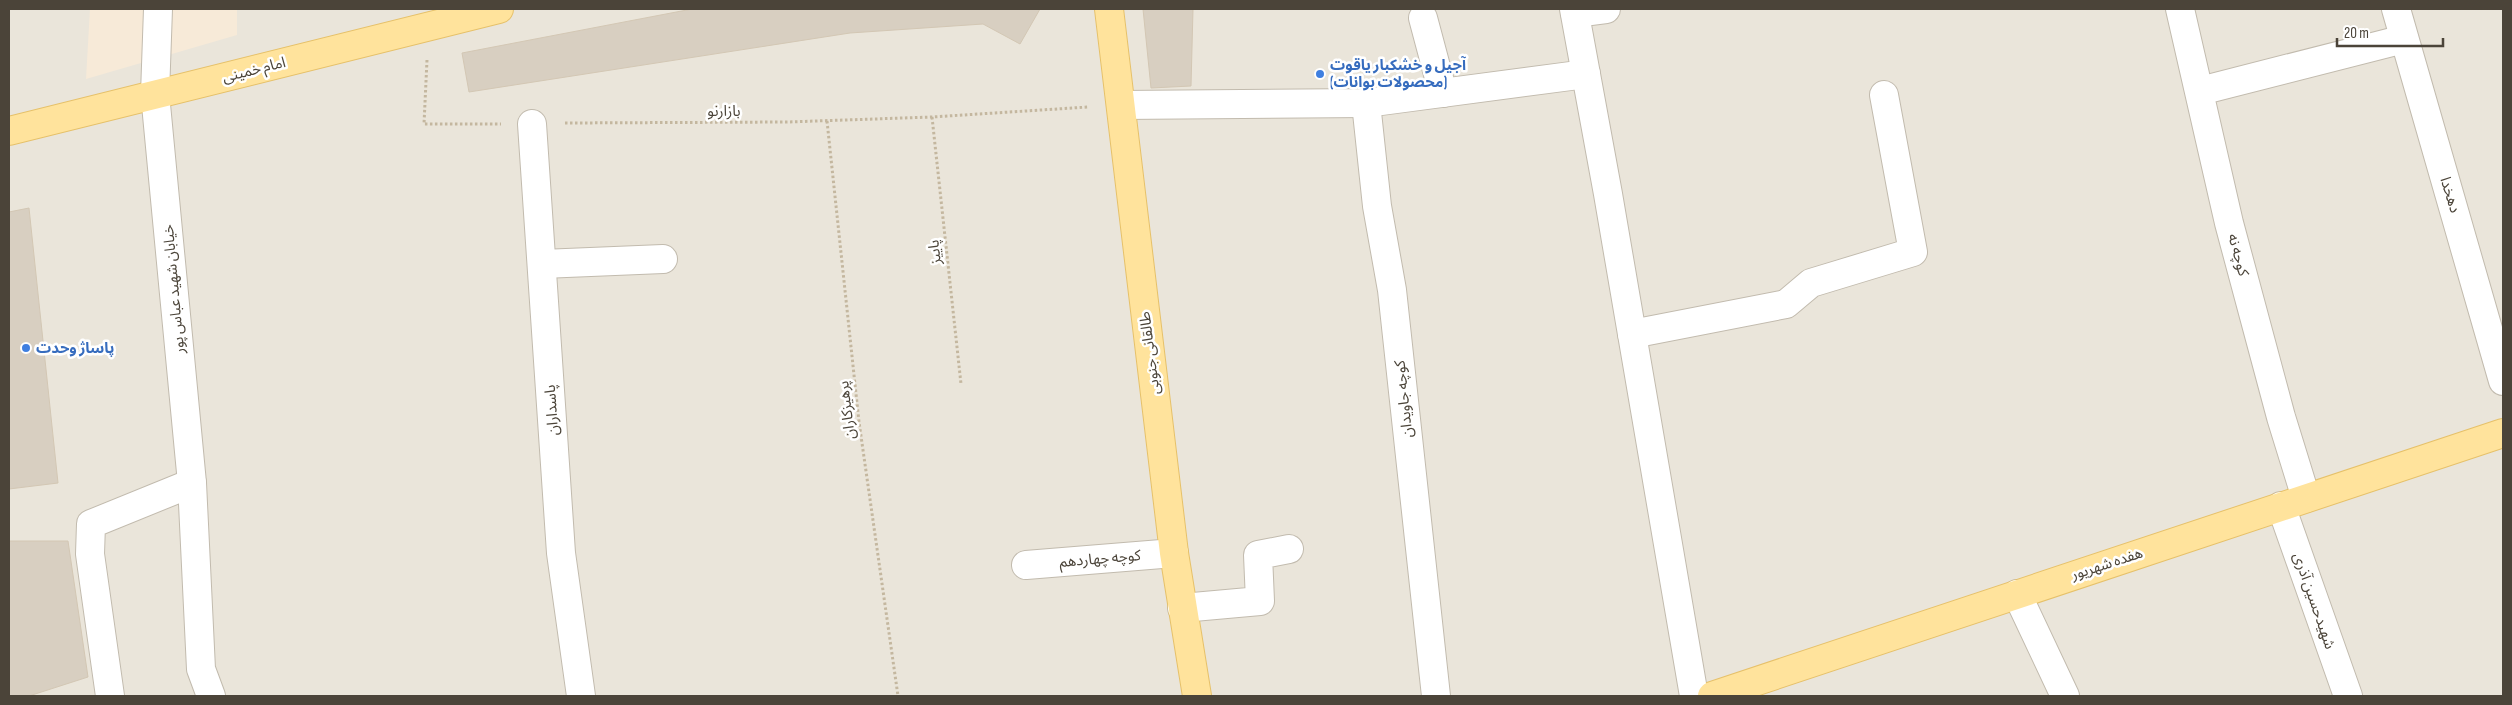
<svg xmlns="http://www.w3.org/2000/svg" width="2512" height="705" viewBox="0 0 2512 705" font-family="'Sofia Sans Condensed','Noto Sans Arabic',sans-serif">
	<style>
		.residential { fill: #eae5da }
		.commercial { fill: #f7ead8 }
		.building { fill: #d8cfc1; stroke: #d3c7b4 }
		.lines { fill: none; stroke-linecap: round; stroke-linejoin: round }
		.minor-casing { stroke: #c2bbae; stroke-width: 30 }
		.major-casing { stroke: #e6c16a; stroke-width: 30 }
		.path { stroke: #c4b79f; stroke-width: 3; stroke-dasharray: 2.5 2.5; stroke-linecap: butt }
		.minor { stroke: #fff; stroke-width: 28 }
		.major { stroke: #ffe39c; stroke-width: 28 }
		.shop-dot { fill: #3f7fe0; stroke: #fff; stroke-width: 2 }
		.labels { text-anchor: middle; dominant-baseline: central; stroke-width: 5; stroke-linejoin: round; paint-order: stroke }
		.shop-label { font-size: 15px; font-weight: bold; fill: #366cbe; stroke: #fff; text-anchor: start }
		.street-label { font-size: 15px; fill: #4b4439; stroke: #fff }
	</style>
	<rect width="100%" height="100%" fill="#f6f3ec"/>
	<rect class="residential" x="9" y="9" width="2494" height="687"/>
	<polygon class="commercial" points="90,9 237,9 237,35 86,79"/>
	<g class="building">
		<polygon points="692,9 1040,9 1020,44 983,24 850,33 469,92 462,53"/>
		<polygon points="1143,9 1193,9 1191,86 1151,88"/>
		<polygon points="29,208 58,483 9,489 9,212"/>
		<polygon points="9,541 68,541 88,677 29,696 9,696"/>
	</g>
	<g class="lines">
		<defs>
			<g id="minor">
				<polyline points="158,9 155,94 192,483 201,669 211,696"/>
				<polyline points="1574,9 1608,194 1694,696"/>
				<polyline points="2180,9 2229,223 2281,417 2306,498"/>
				<polyline points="2396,9 2503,381"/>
				<polyline points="1575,13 1606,9"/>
				<polyline points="1423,18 1443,93"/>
				<polyline points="2200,91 2404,39"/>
				<polyline points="1366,103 1377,206 1392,290 1436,696"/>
				<polyline points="1121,105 1366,103 1586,74"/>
				<polyline points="532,124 561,553 581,696"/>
				<polyline points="542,264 663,259"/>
				<polyline points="1632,334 1786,304 1811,283 1913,252 1884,95"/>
				<polyline points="2281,506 2348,696"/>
				<polyline points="1026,565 1174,553"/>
				<polyline points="2017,594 2065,696"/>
				<polyline points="1182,608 1260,601 1258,555 1289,549"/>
				<polyline points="110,696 90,554 91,524 192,483"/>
			</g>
			<g id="major">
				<polyline points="1109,9 1174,553 1197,696"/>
				<polyline points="9,131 499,9"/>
				<polyline points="1712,696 2503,433"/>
			</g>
		</defs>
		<use href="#minor" class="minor-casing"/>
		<use href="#major" class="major-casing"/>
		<g class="path">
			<polyline points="427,60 424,124 501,124"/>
			<polyline points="932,117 961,384"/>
			<polyline points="827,121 859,422 898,696"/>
			<polyline points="565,123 787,122 932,117 1088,107"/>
		</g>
		<use href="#minor" class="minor"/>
		<use href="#major" class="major"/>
	</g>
	<g class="shop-dot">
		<circle cx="1320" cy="74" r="5"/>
		<circle cx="26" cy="348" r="5"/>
	</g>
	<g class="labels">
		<g class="shop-label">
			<text x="1330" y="65">آجیل و خشکبار یاقوت<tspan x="1330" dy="17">(محصولات بوانات)</tspan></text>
			<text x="36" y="348">پاساژ وحدت</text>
		</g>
		<g class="street-label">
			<text transform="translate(254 70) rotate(-14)">امام خمینی</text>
			<text x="724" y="111">بازارنو</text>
			<text transform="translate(2450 195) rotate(73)">دهخدا</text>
			<text transform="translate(935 252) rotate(-96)">پاییز</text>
			<text transform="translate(2238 255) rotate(75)">کوچه نه</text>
			<text transform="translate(174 289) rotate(-95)">خیابان شهید عباس پور</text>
			<text transform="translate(1150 353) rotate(-97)">طالقانی جنوبی</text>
			<text transform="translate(1404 399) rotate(-96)">کوچه جاویدان</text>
			<text transform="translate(552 410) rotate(-94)">پاسداران</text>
			<text transform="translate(847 410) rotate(-97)">پرهیزکاران</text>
			<text transform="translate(1100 559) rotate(-5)">کوچه چهاردهم</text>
			<text transform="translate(2107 564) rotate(-18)">هفده شهریور</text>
			<text transform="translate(2314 601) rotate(71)">شهیدحسین آذری</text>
		</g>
	</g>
	<rect width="2512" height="705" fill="none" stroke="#4b4439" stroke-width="20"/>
	<path d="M2337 38v8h106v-8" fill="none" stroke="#4b4439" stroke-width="2.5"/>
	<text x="2344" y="38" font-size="15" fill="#4b4439" stroke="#ffffff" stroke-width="4" paint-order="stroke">20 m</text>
</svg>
